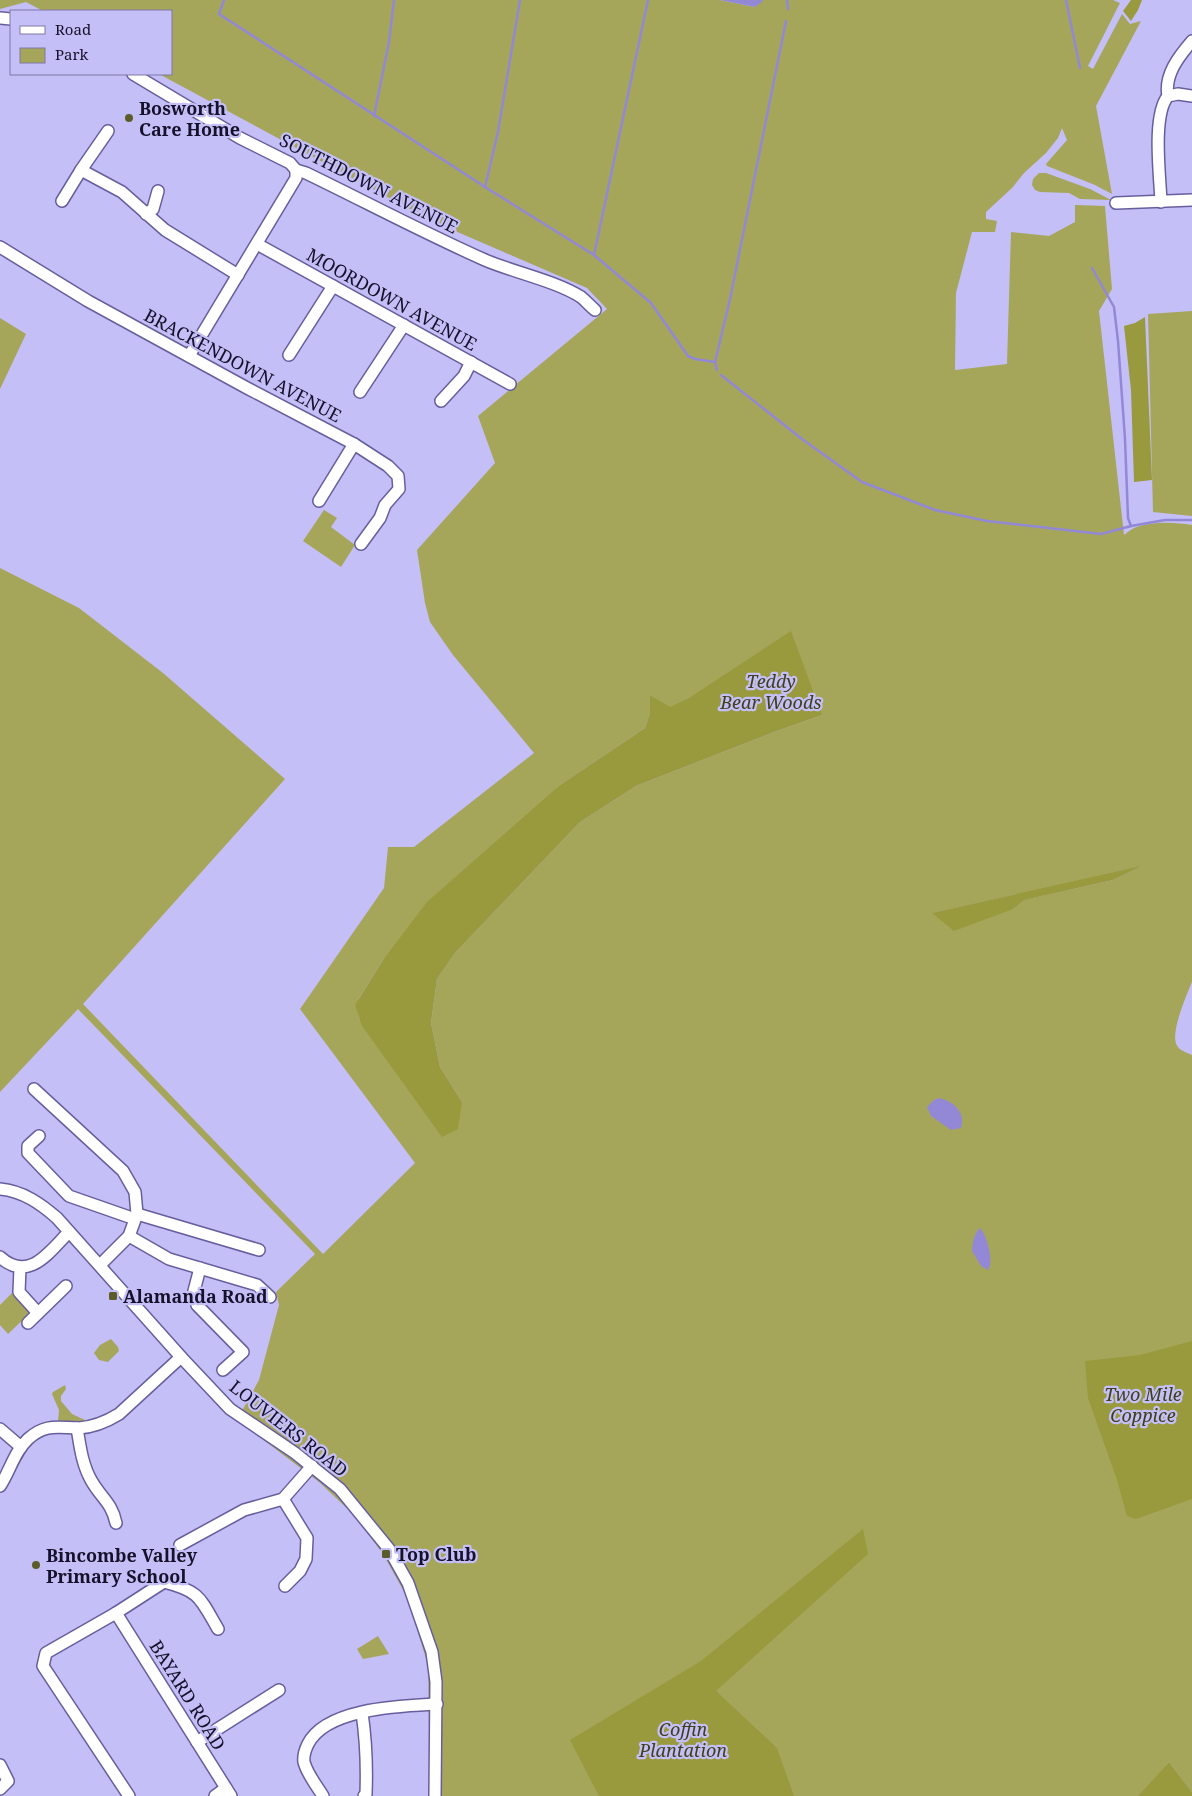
<svg xmlns="http://www.w3.org/2000/svg" width="1192" height="1796" viewBox="0 0 1192 1796" font-family="'Noto Serif',serif">
	<style>
		.green { fill: #a6a65a; fill-rule: evenodd }
		.forest { fill: #99993d }
		.water { fill: #9288d6 }
		.lines { fill: none; stroke-linecap: round; stroke-linejoin: round }
		.stream { stroke: #9288d6; stroke-width: 2.5 }
		.minor-casing { stroke: #675f9d; stroke-width: 14 }
		.minor { stroke: #fff; stroke-width: 11 }
		.poi-dot { fill: #5c5c29; stroke: #c4bff7; stroke-width: 2 }
		.labels { text-anchor: middle; dominant-baseline: central; stroke-width: 4.5; stroke-linejoin: round; paint-order: stroke }
		.poi-label { font-size: 18px; font-weight: bold; fill: #16112a; stroke: #c4bff7; text-anchor: start }
		.street-label { font-size: 18px; fill: #16112a; stroke: #c4bff7 }
		.park-label { font-size: 18px; font-style: italic; fill: #3f3f18; stroke: #c4bff7 }
	</style>
	<rect width="100%" height="100%" fill="#c4bff7"/>
	<g class="green">
		<path d="M0 0H720L755 7 762 0H1113L1120 3 1088 66 1093 69 1122 14 1130 24 1141 21 1096 106 1112 194 1095 185 1047 166 1046 164 1067 140 1062 128 1058 138 1046 153 1024 173 1012 188 986 212V219L997 221 995 232H972L956 293 955 370 1007 364 1011 232 1049 236 1075 222V205L1105 206 1112 289 1099 311 1124 535C1127 533 1130 530 1134 528 1151 521 1175 522 1192 525V982C1187 994 1168 1037 1178 1047 1181 1051 1188 1053 1192 1055V1792L1169 1762 1139 1796H430L428 1665 407 1597 383 1554 354 1515 319 1482 237 1420 259 1380 279 1305 276 1292 315 1254 78 1009 0 1092V568L79 608 163 673 285 779 83 1004 323 1254 415 1163 300 1009 384 888 388 847H414L534 753 453 655 430 622 425 603 417 550 495 463 478 416 607 309 587 288 432 221 159 74H171V11H43L26 2 0 9ZM650 695 670 708 689 698 822 715 774 732 636 786 580 822 455 953 437 979 431 1023 440 1067 462 1102 359 1018 358 1000 383 960 560 785 645 728 650 713ZM1138 867 1113 880 1023 900 1013 909 933 913Z"/>
		<polygon points="1039,173 1046,173 1090,189 1111,200 1080,199 1069,193 1040,192 1035,190 1032,185 1033,179"/>
		<polygon points="1192,311 1192,516 1153,512 1148,314"/>
		<polygon points="0,318 26,334 0,389"/>
		<polygon points="324,510 337,518 331,527 355,545 341,567 303,541"/>
		<polygon points="15,1290 31,1312 8,1334 0,1325 0,1305"/>
		<polygon points="111,1339 118,1347 119,1351 108,1362 99,1360 94,1353 100,1345"/>
		<polygon points="65,1385 66,1389 61,1396 61,1401 72,1414 87,1421 58,1421 59,1410 52,1394 53,1392"/>
		<polygon points="378,1636 389,1654 363,1659 357,1649"/>
	</g>
	<g class="forest">
		<polygon points="1131,0 1142,0 1138,10 1131,21 1123,11"/>
		<polygon points="1145,317 1152,480 1134,482 1131,390 1124,326 1135,323"/>
		<polygon points="791,631 822,715 774,732 636,786 580,822 455,953 437,979 431,1023 440,1067 462,1102 458,1129 442,1137 362,1026 355,1005 383,960 427,902 560,785 645,728 650,713 650,695 670,707 689,698"/>
		<polygon points="1141,866 1113,880 1024,900 1013,909 954,931 932,913"/>
		<polygon points="1192,1341 1192,1499 1136,1519 1127,1516 1117,1480 1088,1398 1085,1361 1140,1355"/>
		<polygon points="863,1529 868,1554 716,1691 777,1748 794,1796 599,1796 570,1740 701,1661"/>
		<polygon points="1169,1762 1192,1792 1192,1796 1138,1796"/>
	</g>
	<g class="water">
		<polygon points="720,0 762,0 763,1 755,7"/>
		<path d="M939 1098C953 1101 966 1112 961 1128L951 1130 931 1116 927 1107 934 1100Z"/>
		<path d="M980 1228C987 1235 994 1262 988 1270L981 1266 972 1251C972 1244 974 1233 980 1228Z"/>
	</g>
	<g class="lines">
		<g class="stream">
			<polyline points="224,0 219,14 485,187 594,255 651,303 688,356 695,359 715,362"/>
			<polyline points="787,0 788,9"/>
			<polyline points="1066,0 1080,68"/>
			<polyline points="374,116 389,42 394,0"/>
			<polyline points="485,187 498,132 520,0"/>
			<polyline points="594,255 648,0"/>
			<polyline points="1092,268 1114,307 1118,341 1125,439 1128,518 1131,526"/>
			<polyline points="717,370 715,362 730,299 786,21"/>
			<polyline points="721,375 802,439 862,482 935,510 987,521 1101,534 1131,526 1165,520 1192,520"/>
		</g>
		<defs>
			<g id="minor">
				<polyline points="0,18 11,19"/>
				<path d="M133 74 240 138 290 163 296 170 306 173C366 202 424 233 485 260 513 272 556 281 581 297 586 301 590 306 595 310"/>
				<path d="M1168 96C1164 75 1179 56 1192 41"/>
				<polyline points="1168,96 1178,94 1192,96"/>
				<polyline points="81,170 108,131"/>
				<polyline points="62,201 81,170 122,192 165,230 238,275"/>
				<path d="M1161 202C1160 176 1152 115 1168 96"/>
				<polyline points="1116,203 1192,200"/>
				<polyline points="146,214 153,209 158,191"/>
				<polyline points="257,244 510,384"/>
				<polyline points="0,247 88,301 247,388 354,444 388,466 398,476 399,489 385,505 380,518 361,544"/>
				<polyline points="289,355 333,286"/>
				<polyline points="189,356 296,178 296,170"/>
				<polyline points="360,392 404,325"/>
				<polyline points="441,401 464,376 471,362"/>
				<polyline points="319,501 354,444"/>
				<polyline points="34,1089 123,1171 135,1192 137,1214 129,1236 100,1265"/>
				<polyline points="39,1136 28,1146 28,1153 69,1196 135,1219"/>
				<path d="M0 1189C23 1191 41 1204 57 1218L181 1357 230 1409 295 1453 340 1489 389 1549 408 1583 432 1652 436 1682 435 1796"/>
				<polyline points="137,1214 259,1250"/>
				<polyline points="129,1236 169,1259 257,1285 270,1297"/>
				<path d="M0 1257C29 1283 49 1252 69 1232"/>
				<polyline points="20,1268 19,1292 38,1313"/>
				<polyline points="200,1268 194,1291 197,1305 243,1352 223,1370"/>
				<polyline points="28,1323 66,1286"/>
				<path d="M77 1428C80 1446 82 1464 91 1480 101 1498 112 1503 116 1523"/>
				<polyline points="0,1429 21,1447"/>
				<path d="M0 1486C10 1471 14 1452 28 1439 46 1423 58 1428 79 1428 94 1427 106 1422 119 1414L181 1357"/>
				<polyline points="283,1499 307,1538 306,1559 300,1571 285,1586"/>
				<polyline points="180,1545 244,1510 283,1499 312,1466"/>
				<polyline points="116,1613 231,1796"/>
				<path d="M362 1713C366 1740 367 1767 366 1794L364 1796"/>
				<polyline points="197,1742 279,1690"/>
				<polyline points="0,1765 8,1781 0,1789"/>
				<path d="M129 1796 43 1666 46 1653 116 1613 164 1582C200 1591 200 1598 218 1629"/>
				<polyline points="215,1796 226,1788"/>
				<path d="M323 1796C317 1786 307 1774 304 1762 303 1755 305 1750 308 1744 326 1708 401 1706 437 1704"/>
			</g>
		</defs>
		<use href="#minor" class="minor-casing"/>
		<use href="#minor" class="minor"/>
	</g>
	<g class="poi-dot">
		<circle cx="129" cy="118" r="5"/>
		<rect x="108" y="1291" width="10" height="10" rx="2.5"/>
		<rect x="381" y="1549" width="10" height="10" rx="2.5"/>
		<circle cx="36" cy="1565" r="5"/>
	</g>
	<g class="labels">
		<g class="poi-label">
			<text x="139" y="108">Bosworth<tspan x="139" dy="21">Care Home</tspan></text>
			<text x="123" y="1296">Alamanda Road</text>
			<text x="396" y="1554">Top Club</text>
			<text x="46" y="1555">Bincombe Valley<tspan x="46" dy="21">Primary School</tspan></text>
		</g>
		<g class="street-label">
			<text transform="translate(369 183) rotate(27)">SOUTHDOWN AVENUE</text>
			<text transform="translate(392 299) rotate(29)">MOORDOWN AVENUE</text>
			<text transform="translate(243 365) rotate(28)">BRACKENDOWN AVENUE</text>
			<text transform="translate(289 1428) rotate(38)">LOUVIERS ROAD</text>
			<text transform="translate(188 1695) rotate(58)">BAYARD ROAD</text>
		</g>
		<g class="park-label">
			<text x="771" y="681">Teddy<tspan x="771" dy="21">Bear Woods</tspan></text>
			<text x="1143" y="1394">Two Mile<tspan x="1143" dy="21">Coppice</tspan></text>
			<text x="683" y="1729">Coffin<tspan x="683" dy="21">Plantation</tspan></text>
		</g>
	</g>
	<rect x="10" y="10" width="162" height="65" fill="#c4bff7" stroke="#7e79a5"/>
	<rect x="20" y="26" width="25" height="8" fill="#ffffff" stroke="#7e79a5"/>
	<text x="55" y="35" font-size="15" fill="#16112a">Road</text>
	<rect x="20" y="48" width="25" height="15" fill="#a6a65a" stroke="#7e79a5"/>
	<text x="55" y="60" font-size="15" fill="#16112a">Park</text>
</svg>
